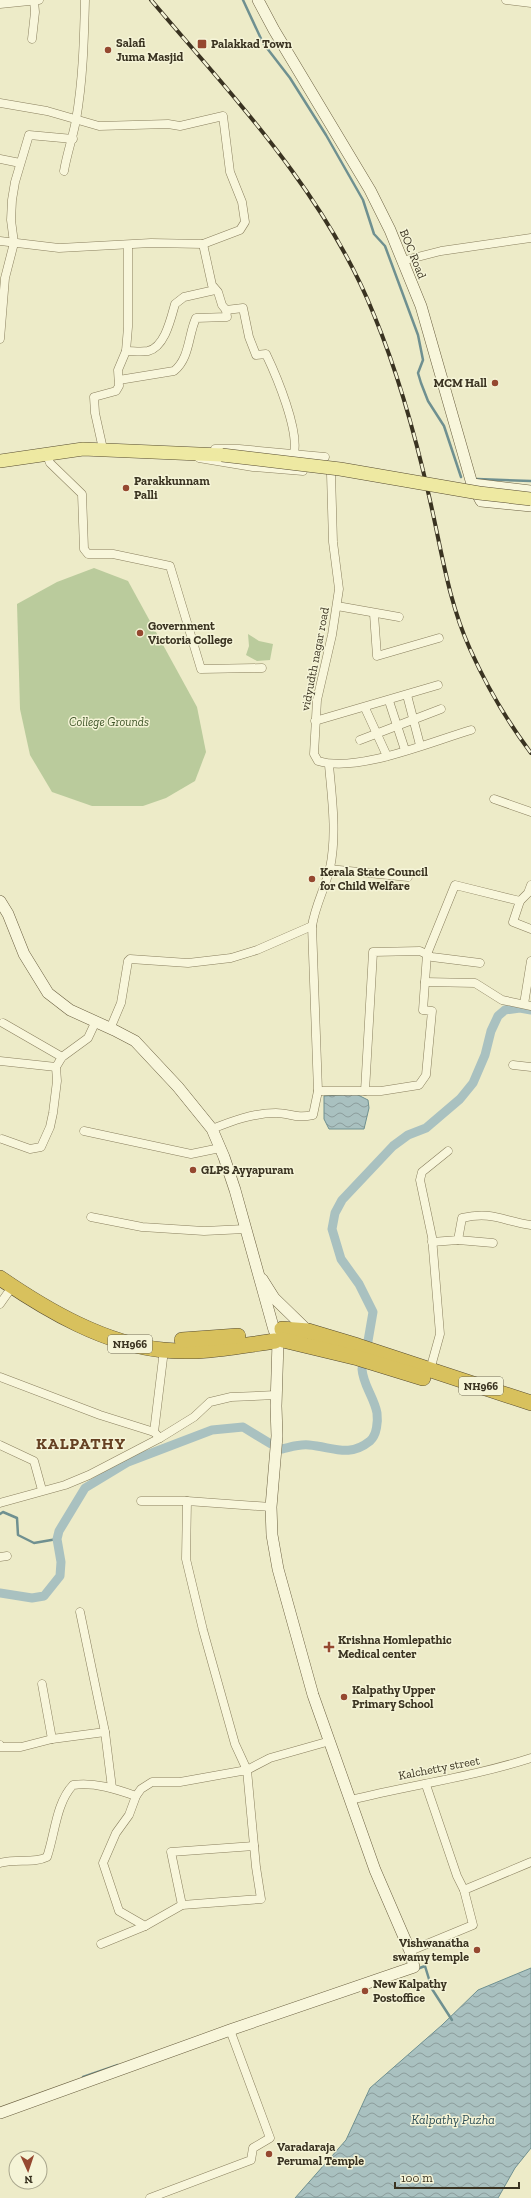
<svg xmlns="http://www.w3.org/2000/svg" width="531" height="2198" viewBox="0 0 531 2198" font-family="'Zilla Slab',serif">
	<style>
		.green { fill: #bacb9c }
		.water { fill: url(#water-waves); stroke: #6f9090 }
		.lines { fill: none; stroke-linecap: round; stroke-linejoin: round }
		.stream { stroke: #6f9090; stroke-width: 2.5 }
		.canal { stroke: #a9c1c0; stroke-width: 9 }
		.street-casing { stroke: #897f5e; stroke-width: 9 }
		.secondary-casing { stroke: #6b6041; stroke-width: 12 }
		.primary-casing { stroke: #574c31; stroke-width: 14 }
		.highway-casing { stroke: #574c31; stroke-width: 16 }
		.street { stroke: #f8f6db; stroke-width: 8 }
		.secondary { stroke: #f8f6db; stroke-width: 11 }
		.primary { stroke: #eee9a2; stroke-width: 13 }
		.highway { stroke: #d8c15d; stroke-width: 15 }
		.rail-casing { stroke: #3a3321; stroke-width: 4 }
		.rail { stroke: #f5f4d7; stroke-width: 2.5; stroke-dasharray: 8; stroke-linecap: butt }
		.primary-bridge-casing { stroke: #574c31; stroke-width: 14; stroke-linecap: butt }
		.primary-bridge { stroke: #eee9a2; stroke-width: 13 }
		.poi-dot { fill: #954830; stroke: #f5f4d7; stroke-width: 1.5 }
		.labels { text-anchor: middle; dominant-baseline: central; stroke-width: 3; stroke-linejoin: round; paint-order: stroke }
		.shield { fill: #f5f4d7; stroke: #726d58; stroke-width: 1 }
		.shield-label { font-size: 11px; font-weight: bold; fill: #3a3321 }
		.poi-label { font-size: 12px; font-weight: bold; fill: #3a3321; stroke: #f5f4d7; text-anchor: start }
		.street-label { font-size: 12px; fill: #3a3321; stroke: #f5f4d7 }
		.park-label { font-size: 12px; font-style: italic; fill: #3f5528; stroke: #f5f4d7 }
		.water-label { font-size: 13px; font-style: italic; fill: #315159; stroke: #f5f4d7 }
		.district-label { font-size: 16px; font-weight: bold; letter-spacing: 1px; fill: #654022; stroke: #f5f4d7 }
	</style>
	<defs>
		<pattern id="water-waves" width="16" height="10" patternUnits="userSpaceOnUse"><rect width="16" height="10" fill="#a9c1c0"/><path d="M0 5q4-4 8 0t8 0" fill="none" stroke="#8b9d9c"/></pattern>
	</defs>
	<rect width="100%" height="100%" fill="#edebc8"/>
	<g class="green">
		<polygon points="94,568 128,581 197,707 206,752 195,781 166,798 143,806 92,806 52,792 30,755 20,709 17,604 57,582"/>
		<polygon points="248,634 259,641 273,644 270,660 257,661 246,655 249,646"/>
	</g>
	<g class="water">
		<polygon points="356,1094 368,1100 369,1108 364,1129 329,1129 324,1119 324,1096"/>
		<polygon points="531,1968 531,2148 515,2168 498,2198 295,2198 346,2140 370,2088 442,2025 478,1990"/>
	</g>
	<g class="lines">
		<g class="stream">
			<polyline points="243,0 263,43 290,78 326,135 363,200 374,234 385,246 418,335 423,360 418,373 421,383 428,401 444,426 461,477"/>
			<polyline points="477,479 531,481"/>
			<polyline points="0,1514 3,1512 17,1518 18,1535 34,1543 57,1539"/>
			<polyline points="417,1969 425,1966 432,1989 452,2020"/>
			<polyline points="83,2077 118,2065"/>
		</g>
		<g class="canal">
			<polyline points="368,1341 373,1312 359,1284 341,1259 332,1229 335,1213 342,1200 393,1146 408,1135 426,1128 460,1099 473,1083 485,1055 491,1031 498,1016 505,1010 520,1008 531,1010"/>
			<path d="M282 1449C291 1447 299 1444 309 1445 333 1447 349 1458 370 1441 377 1435 378 1421 377 1413 374 1397 363 1385 362 1369"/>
			<polyline points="0,1593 32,1598 44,1596 60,1576 61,1562 57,1539 59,1531 85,1488 128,1462 212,1430 243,1427 271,1444"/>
		</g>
		<defs>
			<g id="street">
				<polyline points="506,0 531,3"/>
				<polyline points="0,4 39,0"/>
				<polyline points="32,39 35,12 34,1"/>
				<polyline points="0,103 47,111 99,126 168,124 180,126 223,116 230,172 242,202 245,222 240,230 203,244 151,243 59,248 0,241"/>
				<polyline points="0,159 20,163"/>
				<path d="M64 171C67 153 73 137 76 120 83 80 84 40 85 0"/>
				<polyline points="402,261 441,251 531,238"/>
				<path d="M226 310 243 308 249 337 256 355 266 354C277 377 299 430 294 453"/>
				<polyline points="0,339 5,278 14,243 11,220 12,200 15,182 29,135 73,139"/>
				<path d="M126 351C133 351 141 352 148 351 165 347 171 318 175 304L184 297 215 290"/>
				<path d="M119 380 174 371C190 358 188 335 196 318L227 317 226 310 222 305 218 292 212 285 203 244"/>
				<polyline points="103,449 95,413 94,397 116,391 119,386 118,370 126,351 128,327 128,245"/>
				<polyline points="215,449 239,449 325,457"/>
				<polyline points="47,455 50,463 82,494 84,549 88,554 113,554 170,566 201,669 262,668"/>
				<polyline points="199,458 253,467 303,471"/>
				<path d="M331 474 333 542 339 589 332 635 317 700 314 754 318 761C358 773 430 742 471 730"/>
				<polyline points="337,606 399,617"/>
				<polyline points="374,614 377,656 439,638"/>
				<polyline points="407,695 420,745"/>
				<polyline points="389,701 405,750"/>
				<polyline points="365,708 387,756"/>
				<polyline points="315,721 438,685"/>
				<polyline points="360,740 441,709"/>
				<polyline points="494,799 531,812"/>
				<polyline points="329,869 408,877"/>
				<polyline points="520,901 528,893 531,885"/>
				<polyline points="425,982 475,983 502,1000 531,1006"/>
				<polyline points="524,1004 531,961"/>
				<polyline points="3,1023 62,1057"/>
				<polyline points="110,1029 121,1003 128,961 130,959 188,963 231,958 257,950 312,926"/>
				<polyline points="0,1061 56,1067"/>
				<polyline points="513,1065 531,1067"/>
				<polyline points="318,1091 365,1091 373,952 420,951 432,957 480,963"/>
				<polyline points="365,1091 381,1091 419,1085 426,1075 432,1011 423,1010 427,954 455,885 520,901 513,922 531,929"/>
				<path d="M212 1129C232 1121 253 1113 276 1113 290 1113 296 1119 313 1115L318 1091 312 926C315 906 325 888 330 868 337 834 332 799 329 765"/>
				<polyline points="84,1131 191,1154 220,1148"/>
				<polyline points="2,1139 30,1149 41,1147 50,1127 53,1113 57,1081 56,1067 62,1057 88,1038 95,1023"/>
				<polyline points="91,1217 142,1227 204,1231 245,1229"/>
				<polyline points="458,1240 493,1243"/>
				<path d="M432 1242 458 1240 462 1218C492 1211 503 1221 531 1225"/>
				<polyline points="0,1304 12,1287"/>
				<polyline points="430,1370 440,1334 432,1237 420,1180 422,1172 448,1151"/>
				<polyline points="0,1377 100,1415 154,1432 160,1438"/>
				<polyline points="154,1432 164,1350"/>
				<polyline points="0,1445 34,1461 42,1490"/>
				<polyline points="141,1501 187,1501"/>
				<polyline points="0,1503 65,1485 89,1475 160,1438 194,1417 210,1402 231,1397 276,1395"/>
				<polyline points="271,1507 187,1501 186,1559 203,1630 235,1744 247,1770 256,1867 261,1899 182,1905 145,1926 119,1911 103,1863 116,1833 129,1815 136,1796 141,1789 152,1782 180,1782 247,1770 270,1758 330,1741"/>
				<polyline points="0,1557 7,1556"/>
				<polyline points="80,1612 105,1732 112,1788"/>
				<polyline points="42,1684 52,1739"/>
				<polyline points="0,1745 1,1747 21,1747 52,1739 105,1732"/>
				<polyline points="426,1785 457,1876 464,1890"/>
				<path d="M351 1800C411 1785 472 1777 531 1758"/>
				<path d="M0 1863C17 1858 33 1864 47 1857 55 1834 56 1803 73 1785 95 1782 116 1789 136 1796"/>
				<polyline points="182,1905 171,1852 254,1846"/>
				<polyline points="101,1944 145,1926"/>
				<polyline points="410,1951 473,1925 464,1890 531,1862"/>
				<polyline points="150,2198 251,2160 253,2148 270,2138 230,2030"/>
			</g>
			<g id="secondary">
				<polyline points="258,0 274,30 370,190 390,230 421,306 472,484 481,501 531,506"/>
				<polyline points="472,484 531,491"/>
				<polyline points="0,901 8,914 24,954 48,993 70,1010 114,1030 135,1041 178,1087 212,1129 224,1157 235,1190 274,1330"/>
				<polyline points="262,1279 274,1298 308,1331"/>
				<polyline points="0,2113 230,2030 414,1967 410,1951 375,1870 313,1695 278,1569 272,1535 271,1507 277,1436 276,1406 278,1342"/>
			</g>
			<polyline id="primary" points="0,461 83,449 222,455"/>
			<g id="highway">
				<path d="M0 1278C48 1311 105 1344 163 1350 201 1354 239 1346 275 1341"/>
				<polyline points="282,1329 308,1331 358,1346 531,1403"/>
				<polyline points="182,1340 238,1336"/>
				<polyline points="283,1340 358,1358 423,1378"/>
			</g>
		</defs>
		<use href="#street" class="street-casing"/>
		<use href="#secondary" class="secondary-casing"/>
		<use href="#primary" class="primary-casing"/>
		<use href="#highway" class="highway-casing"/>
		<use href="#street" class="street"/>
		<use href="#secondary" class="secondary"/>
		<use href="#primary" class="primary"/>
		<use href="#highway" class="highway"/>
		<defs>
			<path id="rail" d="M151 0C234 98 326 194 374 315 398 373 415 434 429 496 441 547 448 601 470 649 486 685 507 721 531 753"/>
		</defs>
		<use href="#rail" class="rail-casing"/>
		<use href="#rail" class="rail"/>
		<defs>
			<polyline id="primary-bridge" points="222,455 340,469 479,493 531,499"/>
		</defs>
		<use href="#primary-bridge" class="primary-bridge-casing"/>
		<use href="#primary-bridge" class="primary-bridge"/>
	</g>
	<g class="poi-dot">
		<rect x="197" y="39" width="10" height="10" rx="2"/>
		<circle cx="108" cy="50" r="4"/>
		<circle cx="495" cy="383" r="4"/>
		<circle cx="126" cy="488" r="4"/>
		<circle cx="140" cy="633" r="4"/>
		<circle cx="312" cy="879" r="4"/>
		<circle cx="193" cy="1170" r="4"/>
		<path d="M327 1641h4v4h4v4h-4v4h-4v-4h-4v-4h4z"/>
		<circle cx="344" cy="1697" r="4"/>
		<circle cx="477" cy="1950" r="4"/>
		<circle cx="365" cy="1991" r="4"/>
		<circle cx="269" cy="2154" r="4"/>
	</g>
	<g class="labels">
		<g class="shield">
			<rect x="108" y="1335" width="44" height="18" rx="3"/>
			<rect x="459" y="1377" width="44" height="18" rx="3"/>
		</g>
		<g class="shield-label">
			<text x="130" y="1344">NH966</text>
			<text x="481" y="1386">NH966</text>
		</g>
		<g class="poi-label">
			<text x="116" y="43">Salafi<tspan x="116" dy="14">Juma Masjid</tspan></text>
			<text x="211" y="44">Palakkad Town</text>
			<text x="487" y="383" text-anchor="end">MCM Hall</text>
			<text x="134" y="481">Parakkunnam<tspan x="134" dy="14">Palli</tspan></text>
			<text x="148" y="626">Government<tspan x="148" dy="14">Victoria College</tspan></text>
			<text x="320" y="872">Kerala State Council<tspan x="320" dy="14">for Child Welfare</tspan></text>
			<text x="201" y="1170">GLPS Ayyapuram</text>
			<text x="338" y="1640">Krishna Homlepathic<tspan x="338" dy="14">Medical center</tspan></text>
			<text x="352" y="1690">Kalpathy Upper<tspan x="352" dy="14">Primary School</tspan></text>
			<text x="469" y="1943" text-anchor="end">Vishwanatha<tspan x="469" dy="14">swamy temple</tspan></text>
			<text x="373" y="1984">New Kalpathy<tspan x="373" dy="14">Postoffice</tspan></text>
			<text x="277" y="2147">Varadaraja<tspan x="277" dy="14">Perumal Temple</tspan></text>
		</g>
		<g class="street-label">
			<text transform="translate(413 254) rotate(68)">BOC Road</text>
			<text transform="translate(315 659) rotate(-79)">vidyudth nagar road</text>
			<text transform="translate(439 1768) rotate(-11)">Kalchetty street</text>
		</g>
		<g class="park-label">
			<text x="109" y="722">College Grounds</text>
		</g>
		<g class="water-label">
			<text x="453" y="2119">Kalpathy Puzha</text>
		</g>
		<g class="district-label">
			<text x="81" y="1443">KALPATHY</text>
		</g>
	</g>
	<g transform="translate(28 2170) rotate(177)"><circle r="19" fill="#f5f4d7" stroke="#aaa78e"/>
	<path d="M0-3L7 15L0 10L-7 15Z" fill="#954830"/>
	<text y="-6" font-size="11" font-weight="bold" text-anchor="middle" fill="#3a3321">N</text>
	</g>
	<path d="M395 2182v6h124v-6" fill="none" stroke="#3a3321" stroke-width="2"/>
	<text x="401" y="2182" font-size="12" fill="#3a3321" stroke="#f5f4d7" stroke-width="3" paint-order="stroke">100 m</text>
</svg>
